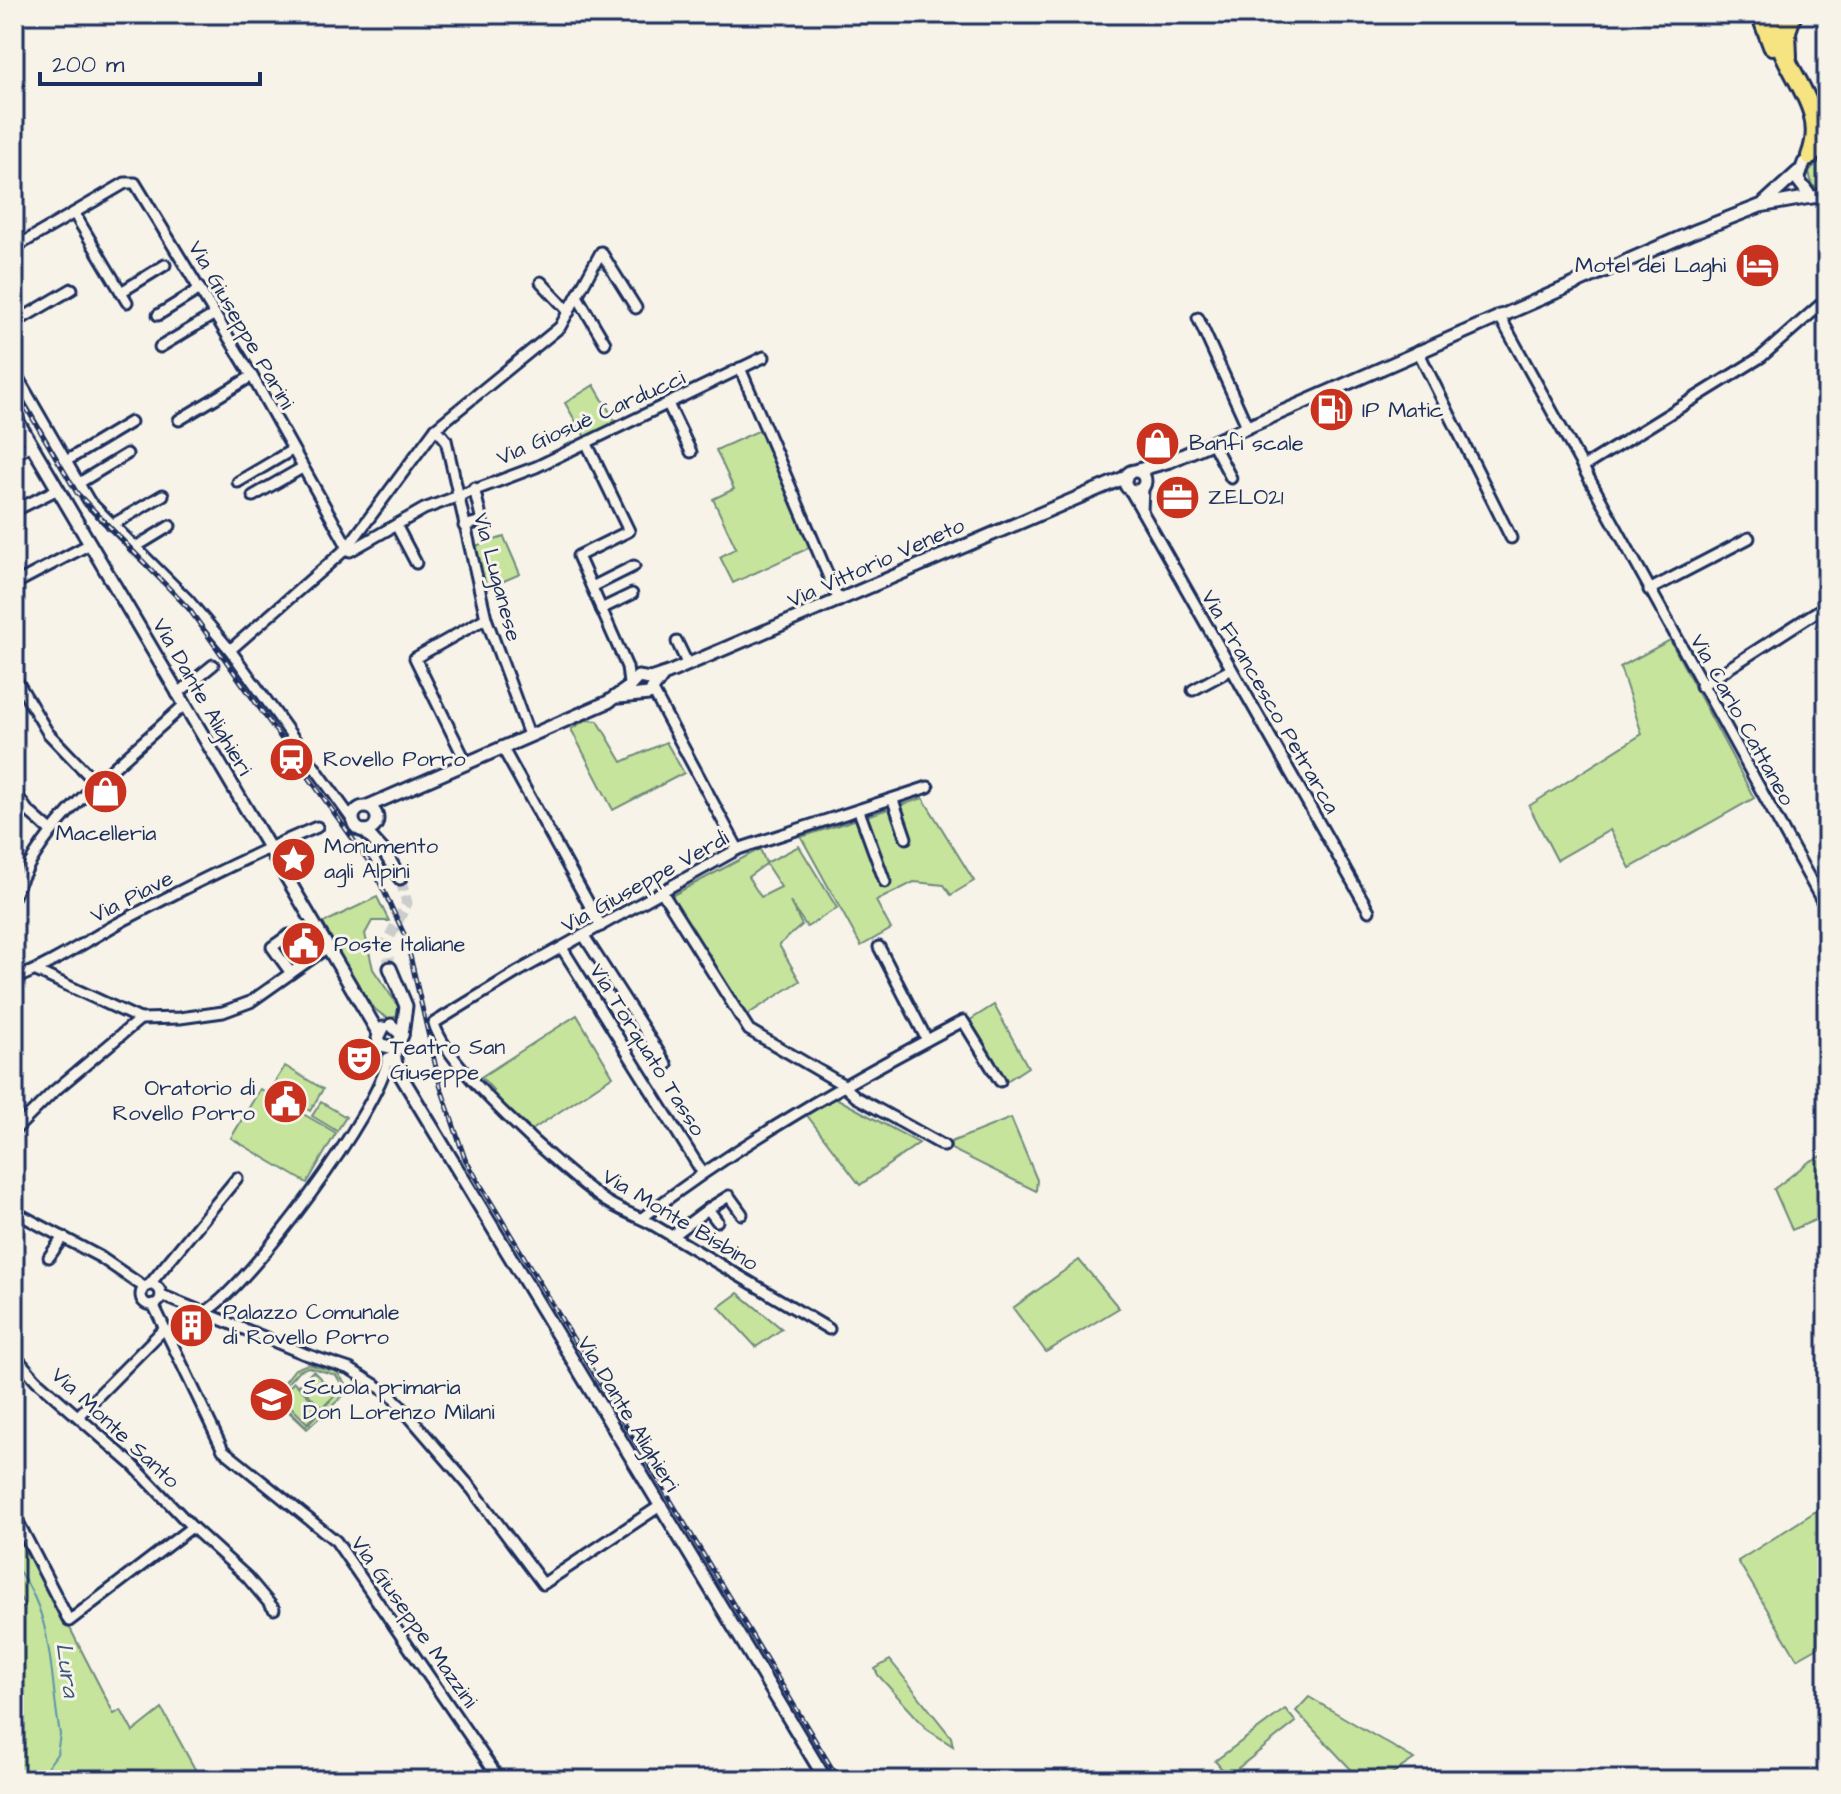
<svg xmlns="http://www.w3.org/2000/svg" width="1841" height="1794" viewBox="0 0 1841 1794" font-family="'Architects Daughter',sans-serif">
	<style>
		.green { fill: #c6e49c; stroke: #708a7d; stroke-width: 2; fill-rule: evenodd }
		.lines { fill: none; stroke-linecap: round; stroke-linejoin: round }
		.stream { stroke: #5c94ab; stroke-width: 2 }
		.tertiary-tunnel { stroke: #cbcccc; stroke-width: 11; stroke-dasharray: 11 5.5; stroke-linecap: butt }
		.minor-casing { stroke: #1b2f5e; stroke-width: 15 }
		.tertiary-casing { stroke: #1b2f5e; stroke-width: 17 }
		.motorway-casing { stroke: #1b2f5e; stroke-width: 22 }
		.minor { stroke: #f7f3e8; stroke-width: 9 }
		.tertiary { stroke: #f7f3e8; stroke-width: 11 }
		.motorway { stroke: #f6e381; stroke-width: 16 }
		.rail-casing { stroke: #1b2f5e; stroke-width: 5 }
		.rail { stroke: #f7f3e8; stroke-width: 2; stroke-dasharray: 6; stroke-linecap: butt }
		.labels { text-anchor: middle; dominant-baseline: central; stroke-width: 6; stroke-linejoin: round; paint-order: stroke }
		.poi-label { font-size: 22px; fill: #1b2f5e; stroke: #f7f3e8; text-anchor: start }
		.street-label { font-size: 22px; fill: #1b2f5e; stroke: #f7f3e8 }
		.water-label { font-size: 24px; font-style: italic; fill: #36597e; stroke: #f7f3e8 }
	</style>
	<rect width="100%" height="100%" fill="#f7f3e8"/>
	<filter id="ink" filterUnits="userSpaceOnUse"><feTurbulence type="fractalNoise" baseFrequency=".0125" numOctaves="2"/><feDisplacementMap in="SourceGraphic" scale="16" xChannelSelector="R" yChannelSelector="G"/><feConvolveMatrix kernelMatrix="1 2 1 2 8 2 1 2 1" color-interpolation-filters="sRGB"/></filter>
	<g filter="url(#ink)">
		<g class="green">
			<polygon points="1827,154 1827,188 1819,189 1812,185 1809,171"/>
			<polygon points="594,385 617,424 586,439 565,403"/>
			<polygon points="760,430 811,547 733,583 720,557 736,548 713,499 734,489 716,450"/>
			<polygon points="504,537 520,574 483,590 472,547"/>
			<polygon points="1670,640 1754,798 1630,868 1610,830 1557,860 1529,806 1642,734 1620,667"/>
			<polygon points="586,720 598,721 622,762 666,742 684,773 613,810 571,729"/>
			<polygon points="923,798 974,881 951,895 944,885 914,882 876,901 891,929 861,946 801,837"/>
			<path d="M799 846 837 908 807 927 790 902 802 925 779 945 800 981 745 1016 671 896 760 849 766 863ZM766 864 781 887 761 897 748 877Z"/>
			<path d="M377 897 389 921H372L365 934 373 969 398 1006 397 1015 392 1019C362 1012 339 949 323 923Z"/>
			<polygon points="994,1005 1028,1067 1005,1082 967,1022"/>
			<polygon points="577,1015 613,1076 532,1130 490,1093 494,1091 481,1077"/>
			<polygon points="285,1066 323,1089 310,1111 271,1088"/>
			<polygon points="260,1089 336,1133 307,1183 231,1138"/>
			<polygon points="834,1097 919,1143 860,1185 806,1114"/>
			<polygon points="321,1102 346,1117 337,1131 312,1116"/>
			<polygon points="1011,1118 1037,1180 1036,1191 951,1149 951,1142"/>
			<polygon points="1827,1154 1827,1215 1792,1230 1774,1189 1810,1161"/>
			<polygon points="1079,1260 1119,1308 1046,1352 1013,1308"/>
			<polygon points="738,1293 782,1329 756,1347 719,1307"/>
			<path d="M308 1364 337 1372 347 1386 345 1394 307 1429 273 1397 295 1369ZM308 1367 336 1375 343 1387 306 1426 276 1396 298 1371Z"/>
			<polygon points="313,1371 336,1394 322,1408 299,1385"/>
			<polygon points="294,1382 321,1409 307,1423 280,1396"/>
			<polygon points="1827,1504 1827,1642 1797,1659 1738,1561"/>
			<polygon points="14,1519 114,1714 121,1710 133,1732 162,1709 196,1771 245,1780 14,1780 14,1613 25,1606 14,1588"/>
			<polygon points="890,1660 951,1737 953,1746 928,1730 878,1675 875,1669"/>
			<polygon points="1309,1697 1414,1759 1383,1780 1361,1780 1296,1711"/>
			<polygon points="1285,1709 1296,1722 1228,1776 1215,1761"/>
		</g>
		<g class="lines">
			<path class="stream" d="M14 1565C55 1613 49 1675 60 1734L57 1754 38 1780"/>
			<polyline class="tertiary-tunnel" points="390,968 387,942 407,903 400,878"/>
			<defs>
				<g id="minor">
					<polyline points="74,213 127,302"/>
					<polyline points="14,248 125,183 135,183 252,376 350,551 424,509 536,467 764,357"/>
					<polyline points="541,282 569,312"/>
					<polyline points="121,292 165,265"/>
					<polyline points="577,296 605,343"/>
					<polyline points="158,315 200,289"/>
					<polyline points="1499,315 1827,910"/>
					<polyline points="1198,318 1247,426"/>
					<polyline points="14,323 72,289"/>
					<polyline points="160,347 215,314"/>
					<polyline points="1418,351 1511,538"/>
					<polyline points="740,368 839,601"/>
					<polyline points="14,371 89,501 188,600 230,650 354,822"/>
					<polyline points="668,404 691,452"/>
					<polyline points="179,420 252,376"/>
					<polyline points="436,428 446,440 486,618 529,735"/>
					<polyline points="1212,442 1231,478"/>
					<polyline points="587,444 629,531 578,556 627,667 629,684"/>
					<polyline points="14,455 31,445"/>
					<polyline points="66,461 131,422"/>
					<polyline points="1583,467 1761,357 1827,299"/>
					<polyline points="238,482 292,450"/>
					<polyline points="79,483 127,454"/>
					<polyline points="1130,490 1369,911"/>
					<polyline points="253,496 302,468"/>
					<polyline points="14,511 58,489"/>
					<polyline points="1142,511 1143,488"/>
					<polyline points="112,525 163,495"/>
					<polyline points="396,525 416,563"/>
					<polyline points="464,526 482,521 474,488"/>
					<polyline points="134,548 170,526"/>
					<polyline points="14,584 90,544"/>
					<polyline points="592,587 634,566"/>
					<polyline points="1649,590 1749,538"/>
					<polyline points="601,609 632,594"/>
					<polyline points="677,642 688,665"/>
					<polyline points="230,650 347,548 436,428 560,327 601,252 636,308"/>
					<polyline points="14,676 48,733 98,785"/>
					<polyline points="1701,686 1827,605"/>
					<polyline points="1193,690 1230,670"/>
					<polyline points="653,691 738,849"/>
					<polyline points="177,694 213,665"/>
					<polyline points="502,747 601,926"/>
					<polyline points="466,762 415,658 486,618"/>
					<polyline points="14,790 27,810 51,831"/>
					<polyline points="893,800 906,838"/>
					<polyline points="859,811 885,882"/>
					<polyline points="662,892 749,1030 842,1084 856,1097 944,1146"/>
					<path d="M14 896C45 816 122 763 183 706"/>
					<polyline points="289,935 272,947 291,973"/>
					<polyline points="584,936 667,1065"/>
					<polyline points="879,947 927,1040"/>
					<polyline points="562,948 702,1172"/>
					<polyline points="36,971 140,1019 180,1018 223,1012 250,1002 325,949"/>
					<path d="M14 979C54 964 90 938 128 918 190 885 253 854 317 827"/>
					<polyline points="14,1131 53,1092 140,1019"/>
					<polyline points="708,1209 729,1196 742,1214"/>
					<polyline points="15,1212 100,1257 144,1287"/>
					<path d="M642 1218C742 1141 851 1080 963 1021L1000 1081"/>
					<polyline points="672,1236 708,1209 717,1221"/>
					<polyline points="49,1257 63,1237"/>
					<polyline points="150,1284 237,1178"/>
					<circle cx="151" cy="1295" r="10"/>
					<polyline points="161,1295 305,1354 350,1369 390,1394 472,1489 543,1584 660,1506"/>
					<polyline points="153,1304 223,1450 336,1541 500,1780"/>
					<path d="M205 1312C249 1286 381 1108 388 1058"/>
					<path d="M829 1329C771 1295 713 1260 655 1226 638 1216 617 1210 601 1198 562 1170 445 1066 434 1023L519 971 738 849 928 787"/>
					<polyline points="14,1355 36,1380 133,1465 192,1527 247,1577 274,1609"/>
					<polyline points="78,1416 163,1330"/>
					<polyline points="14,1514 69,1621 192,1527"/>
				</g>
				<g id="tertiary">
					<polyline points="1827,145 1804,163 1798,180 1811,197 1827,196"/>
					<polyline points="1764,203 1798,172"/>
					<polyline points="14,415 379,1034"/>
					<polyline points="1138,470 1170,461 1693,232 1760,206 1811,197"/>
					<circle cx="1135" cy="481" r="10"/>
					<polyline points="628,688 638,677 650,679 668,673 1126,477"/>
					<polyline points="619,697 649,694 663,675"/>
					<polyline points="368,806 608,702 628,688"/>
					<circle cx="365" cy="819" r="12"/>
					<polyline points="365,831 385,853 400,878"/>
					<polyline points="390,968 406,1006 402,1035"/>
					<polyline points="391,1025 402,1035 394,1054 397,1069 826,1780"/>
					<polyline points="383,1028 378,1038 381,1045 396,1048"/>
				</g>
				<g id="motorway">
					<polyline points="1760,14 1772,46"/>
					<path d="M1773 14C1777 72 1831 102 1810 156"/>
					<polyline points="1788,57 1787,31 1793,14"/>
				</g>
			</defs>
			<use href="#minor" class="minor-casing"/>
			<use href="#tertiary" class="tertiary-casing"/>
			<use href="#motorway" class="motorway-casing"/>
			<use href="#minor" class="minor"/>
			<use href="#tertiary" class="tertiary"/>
			<use href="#motorway" class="motorway"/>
			<defs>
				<polyline id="rail" points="14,387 77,493 189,609 372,866 406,938 440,1085 465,1159 839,1780"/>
			</defs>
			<use href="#rail" class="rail-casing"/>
			<use href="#rail" class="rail"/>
		</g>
	</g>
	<defs>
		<symbol id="hotel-disc" viewBox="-11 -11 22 22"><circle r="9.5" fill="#c8321e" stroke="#f7f3e8"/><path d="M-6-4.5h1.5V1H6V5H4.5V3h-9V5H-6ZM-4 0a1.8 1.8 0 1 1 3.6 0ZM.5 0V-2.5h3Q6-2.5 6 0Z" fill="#fff"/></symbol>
		<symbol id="fuel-disc" viewBox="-11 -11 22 22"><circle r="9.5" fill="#c8321e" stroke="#f7f3e8"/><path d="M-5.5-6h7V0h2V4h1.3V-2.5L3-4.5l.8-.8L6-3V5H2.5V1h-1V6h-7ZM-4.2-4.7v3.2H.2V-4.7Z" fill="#fff"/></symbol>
		<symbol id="shop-disc" viewBox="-11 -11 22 22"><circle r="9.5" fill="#c8321e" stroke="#f7f3e8"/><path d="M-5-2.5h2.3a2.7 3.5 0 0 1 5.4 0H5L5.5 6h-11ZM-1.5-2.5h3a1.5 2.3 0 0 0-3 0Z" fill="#fff"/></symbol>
		<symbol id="office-disc" viewBox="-11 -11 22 22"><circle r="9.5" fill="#c8321e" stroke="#f7f3e8"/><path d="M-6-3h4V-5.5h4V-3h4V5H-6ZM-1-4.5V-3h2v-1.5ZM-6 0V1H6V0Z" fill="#fff"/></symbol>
		<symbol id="station-disc" viewBox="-11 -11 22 22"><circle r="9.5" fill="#c8321e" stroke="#f7f3e8"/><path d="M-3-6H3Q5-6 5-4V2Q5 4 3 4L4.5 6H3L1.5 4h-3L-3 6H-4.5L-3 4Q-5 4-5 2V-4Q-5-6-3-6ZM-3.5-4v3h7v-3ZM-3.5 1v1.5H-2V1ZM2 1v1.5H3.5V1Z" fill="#fff"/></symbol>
		<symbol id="sight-disc" viewBox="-11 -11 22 22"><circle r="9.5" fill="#c8321e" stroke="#f7f3e8"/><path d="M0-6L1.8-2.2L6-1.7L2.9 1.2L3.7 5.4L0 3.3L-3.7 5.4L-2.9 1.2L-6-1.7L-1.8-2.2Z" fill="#fff"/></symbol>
		<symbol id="civic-disc" viewBox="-11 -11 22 22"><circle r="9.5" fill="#c8321e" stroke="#f7f3e8"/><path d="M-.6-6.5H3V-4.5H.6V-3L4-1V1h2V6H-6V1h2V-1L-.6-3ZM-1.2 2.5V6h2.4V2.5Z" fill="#fff"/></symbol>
		<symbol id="theatre-disc" viewBox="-11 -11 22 22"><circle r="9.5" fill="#c8321e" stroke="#f7f3e8"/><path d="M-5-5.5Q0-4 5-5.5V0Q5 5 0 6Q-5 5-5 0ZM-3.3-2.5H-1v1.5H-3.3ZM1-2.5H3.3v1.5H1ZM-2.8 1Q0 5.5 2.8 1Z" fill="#fff"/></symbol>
		<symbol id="building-disc" viewBox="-11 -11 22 22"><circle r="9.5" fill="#c8321e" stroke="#f7f3e8"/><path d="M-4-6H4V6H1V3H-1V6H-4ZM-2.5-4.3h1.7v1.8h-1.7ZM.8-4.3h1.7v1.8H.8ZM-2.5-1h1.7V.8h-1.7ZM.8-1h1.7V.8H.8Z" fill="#fff"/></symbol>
		<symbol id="school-disc" viewBox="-11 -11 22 22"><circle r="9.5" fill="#c8321e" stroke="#f7f3e8"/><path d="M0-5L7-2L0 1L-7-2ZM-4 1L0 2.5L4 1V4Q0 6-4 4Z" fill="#fff"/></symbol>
	</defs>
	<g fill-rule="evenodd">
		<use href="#hotel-disc" x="1732" y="240" width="51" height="51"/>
		<use href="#fuel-disc" x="1306" y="384" width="51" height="51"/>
		<use href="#shop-disc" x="1132" y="418" width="51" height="51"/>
		<use href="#office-disc" x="1152" y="472" width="51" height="51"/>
		<use href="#station-disc" x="266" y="734" width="51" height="51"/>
		<use href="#shop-disc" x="80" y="766" width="51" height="51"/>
		<use href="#sight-disc" x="268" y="834" width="51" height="51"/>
		<use href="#civic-disc" x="278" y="918" width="51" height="51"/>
		<use href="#theatre-disc" x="334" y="1034" width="51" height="51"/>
		<use href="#civic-disc" x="260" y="1076" width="51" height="51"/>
		<use href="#building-disc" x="166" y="1300" width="51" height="51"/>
		<use href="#school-disc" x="246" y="1374" width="51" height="51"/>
	</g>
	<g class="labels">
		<g class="poi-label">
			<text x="1726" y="265" text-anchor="end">Motel dei Laghi</text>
			<text x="1362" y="410">IP Matic</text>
			<text x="1189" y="443">Banfi scale</text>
			<text x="1208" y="497">ZELO21</text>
			<text x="323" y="759">Rovello Porro</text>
			<text x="106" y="833" text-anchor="middle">Macelleria</text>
			<text x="324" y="846">Monumento<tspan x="324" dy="25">agli Alpini</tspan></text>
			<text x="334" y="944">Poste Italiane</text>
			<text x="390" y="1047">Teatro San<tspan x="390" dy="25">Giuseppe</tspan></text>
			<text x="255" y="1088" text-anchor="end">Oratorio di<tspan x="255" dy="25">Rovello Porro</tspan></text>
			<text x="223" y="1312">Palazzo Comunale<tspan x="223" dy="25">di Rovello Porro</tspan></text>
			<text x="303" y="1387">Scuola primaria<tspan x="303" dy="25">Don Lorenzo Milani</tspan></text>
		</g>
		<g class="street-label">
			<text transform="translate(241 325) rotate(60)">Via Giuseppe Parini</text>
			<text transform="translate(591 418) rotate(-24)">Via Giosuè Carducci</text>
			<text transform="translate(876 563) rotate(-24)">Via Vittorio Veneto</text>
			<text transform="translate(497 577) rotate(75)">Via Luganese</text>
			<text transform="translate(202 697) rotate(60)">Via Dante Alighieri</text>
			<text transform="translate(1270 702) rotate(60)">Via Francesco Petrarca</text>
			<text transform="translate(1742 720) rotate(61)">Via Carlo Cattaneo</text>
			<text transform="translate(645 882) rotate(-29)">Via Giuseppe Verdi</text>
			<text transform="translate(132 897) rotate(-27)">Via Piave</text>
			<text transform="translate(647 1050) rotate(58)">Via Torquato Tasso</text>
			<text transform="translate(680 1220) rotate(31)">Via Monte Bisbino</text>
			<text transform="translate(628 1414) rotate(59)">Via Dante Alighieri</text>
			<text transform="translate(115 1428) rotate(43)">Via Monte Santo</text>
			<text transform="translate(414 1622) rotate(55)">Via Giuseppe Mazzini</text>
		</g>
		<g class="water-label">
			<text transform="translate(67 1670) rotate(82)">Lura</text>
		</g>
	</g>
	<rect width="1841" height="1794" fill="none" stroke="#f7f3e8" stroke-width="48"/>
	<rect x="24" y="24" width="1793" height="1746" fill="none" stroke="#1b2f5e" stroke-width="3" filter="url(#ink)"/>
	<path d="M40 72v12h220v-12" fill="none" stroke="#1b2f5e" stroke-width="4"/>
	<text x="52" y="72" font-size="24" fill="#1b2f5e" stroke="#f7f3e8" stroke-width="6" paint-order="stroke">200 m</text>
</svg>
